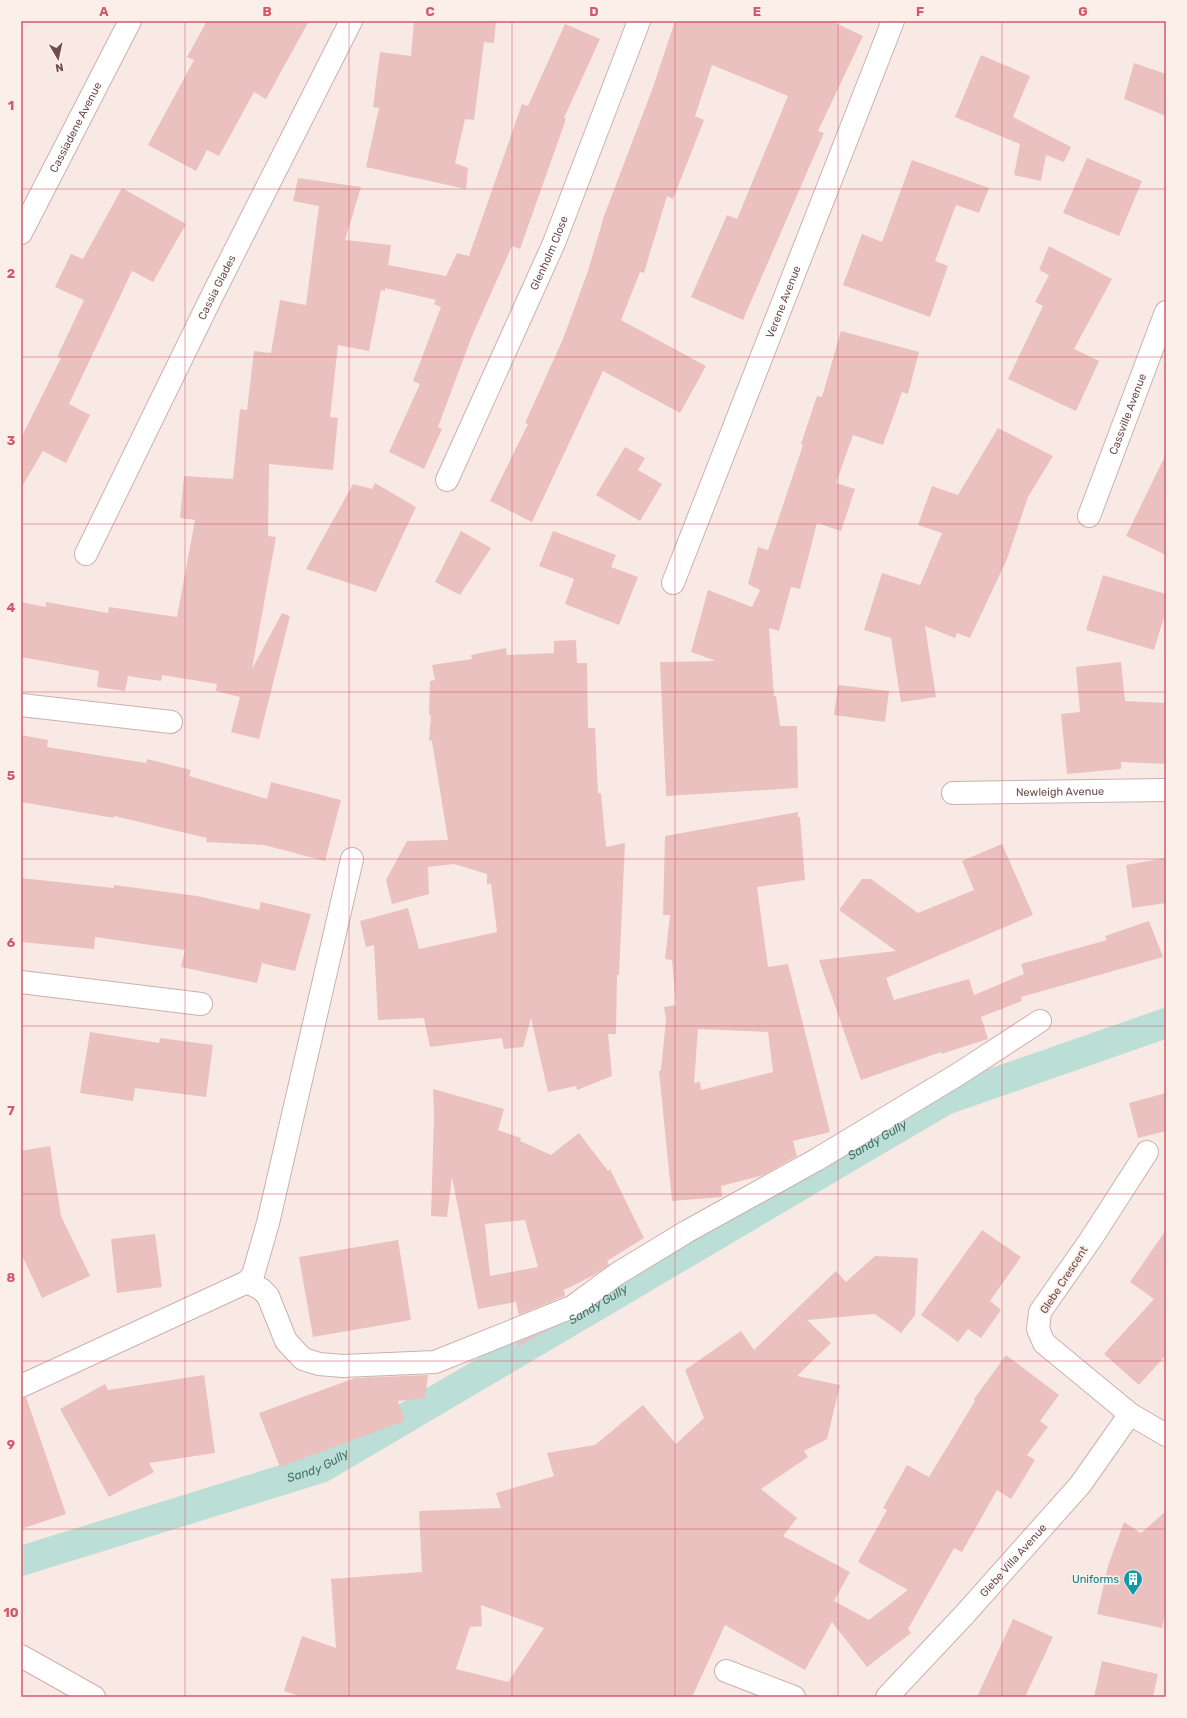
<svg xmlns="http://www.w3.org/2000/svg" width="1187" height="1718" viewBox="0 0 1187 1718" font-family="Rubik,sans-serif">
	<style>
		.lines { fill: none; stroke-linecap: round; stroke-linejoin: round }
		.canal { stroke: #bbdfd7; stroke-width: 30 }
		.building { fill: #eac1bf; fill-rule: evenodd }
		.minor-casing { stroke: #cab1af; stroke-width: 24 }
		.secondary-casing { stroke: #cdafad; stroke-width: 24 }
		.minor { stroke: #fff; stroke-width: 22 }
		.secondary { stroke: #fff; stroke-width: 22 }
		.grid { fill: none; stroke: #d3596a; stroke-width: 1; stroke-opacity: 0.55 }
		.labels { text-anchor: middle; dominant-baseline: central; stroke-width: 3.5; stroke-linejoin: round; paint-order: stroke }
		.street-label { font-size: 11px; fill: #6d4d4d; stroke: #fceee9 }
		.culture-label { font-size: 11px; fill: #0d838f; stroke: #fceee9; text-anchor: end }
		.water-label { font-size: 12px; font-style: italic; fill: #437168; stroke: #fceee9 }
		.neatline { fill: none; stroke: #d3596a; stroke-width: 1.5 }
		.grid-label { font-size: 13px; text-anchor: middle; font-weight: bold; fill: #d3596a }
	</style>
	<rect width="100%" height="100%" fill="#f9e9e4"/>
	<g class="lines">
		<path class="canal" id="s1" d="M21 1561 321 1468 945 1100 1166 1023"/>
	</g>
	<g class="building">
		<polygon points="207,21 309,21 266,99 254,92 219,156 207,150 196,171 148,145 194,60 187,57"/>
		<polygon points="414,21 496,21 494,43 484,42 474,120 465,119 455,163 468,168 466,189 366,167 379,108 373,107 380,52 411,56"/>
		<polygon points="675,21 831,21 863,36 818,131 824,133 743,320 691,297 727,215 737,219 788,96 712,65 695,116 704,120 673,199 667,196 644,273 640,272 621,320 706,366 680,413 603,371 532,522 490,501 528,424 525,423 563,339 588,271 604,216 652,90"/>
		<polygon points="565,24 600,39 564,118 566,119 520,249 512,246 472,336 438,427 442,429 424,469 389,452 420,384 413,381 441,307 434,304 436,300 385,288 385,291 381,290 369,351 338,345 330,417 338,418 333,470 269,464 268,536 276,537 252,669 282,613 290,616 259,739 231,732 240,697 216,691 217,684 162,675 161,681 128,676 125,691 97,687 99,671 21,657 21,602 46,607 46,602 108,613 109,607 177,617 195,520 180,518 184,476 233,479 240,409 247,410 254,351 271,353 280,300 306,305 319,206 293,201 298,178 361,187 345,240 391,245 388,265 446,276 457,253 469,256 522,104 528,106"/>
		<polygon points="981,55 1030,76 1013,117 1071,147 1064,162 1046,155 1041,181 1014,175 1020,144 955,117"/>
		<polygon points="1134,63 1166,74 1166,116 1124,99"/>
		<polygon points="1087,158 1142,181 1119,236 1063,213"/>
		<polygon points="912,160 989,188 979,213 956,205 935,261 948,266 930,317 843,285 862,234 882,242"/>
		<polygon points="122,188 186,224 153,282 132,271 69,404 90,415 66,463 43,451 21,488 21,438 61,358 57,357 84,300 55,287 71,254 83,259"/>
		<polygon points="1049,246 1112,279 1074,349 1099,361 1076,411 1008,379 1043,306 1035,302 1049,275 1039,270"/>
		<polygon points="841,331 919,352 908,394 902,392 883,445 853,435 836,483 855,489 841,531 817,523 800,589 791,587 779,631 769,628 774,696 776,696 780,726 797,726 798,788 666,796 660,662 716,661 691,652 708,590 752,607 760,590 748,584 758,547 768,550 803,445 801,444 817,396 822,397"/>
		<polygon points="998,428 1053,456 1028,497 1007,559 970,638 957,633 955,638 925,626 936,697 901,702 891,638 864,630 882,573 920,585 942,533 918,525 932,486 958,495"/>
		<polygon points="625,447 645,458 638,470 662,484 640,521 596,495"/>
		<polygon points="1166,454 1166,555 1126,536"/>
		<polygon points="375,483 416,507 376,592 306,569 353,484 372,489"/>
		<polygon points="461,531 491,548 460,595 435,582"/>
		<polygon points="553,531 616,555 611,567 638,577 619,625 565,604 574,579 539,566"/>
		<polygon points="1103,575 1166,594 1166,611 1154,650 1086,630"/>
		<polygon points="576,640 577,663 587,663 588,728 595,728 598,793 601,793 606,847 625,843 619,975 617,975 616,1034 608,1034 612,1076 577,1090 576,1086 548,1092 531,1018 523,1047 504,1049 502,1038 430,1047 424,1018 378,1020 374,945 366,947 360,921 408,908 419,949 497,932 491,884 487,884 487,874 454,864 428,867 429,894 392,904 386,880 407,841 448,840 432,741 429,740 431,715 429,715 430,681 435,680 432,665 472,659 471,655 506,648 507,655 554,653 554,641"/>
		<polygon points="1121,662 1125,701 1166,703 1166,764 1121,762 1121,769 1067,774 1061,714 1080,712 1076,667"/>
		<polygon points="838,685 889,691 885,722 834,715"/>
		<polygon points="21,735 48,740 47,747 146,763 147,759 191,770 189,776 267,799 271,782 341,800 325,861 264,845 206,842 207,838 114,816 114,818 21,802"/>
		<path d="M798 812V817H800L805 880 757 887 768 967 788 964 830 1132 793 1141 797 1156 764 1175 721 1186 722 1197 672 1201 659 1071 661 1070 666 1019 664 1007 676 1005 672 960 665 959 670 915H663L665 836ZM698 1029 768 1032 773 1072 701 1090 700 1082 694 1083Z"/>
		<polygon points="1002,844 1033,915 886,978 894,1000 969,979 974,995 1024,974 1021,964 1107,940 1105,936 1149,921 1163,957 1021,997 1022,1001 981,1017 988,1039 941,1054 941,1052 861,1080 819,960 896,951 839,910 862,879 871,879 918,913 974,890 962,861"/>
		<polygon points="1166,858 1166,903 1132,908 1126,865"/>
		<polygon points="21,878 114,888 114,885 197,896 259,910 261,902 311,914 295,971 262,963 257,983 181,967 185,950 95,937 94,949 21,942"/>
		<polygon points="90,1032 159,1043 160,1038 213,1045 206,1097 135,1088 133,1101 80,1093"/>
		<path d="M433 1089 504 1109 498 1130 521 1138 520 1141 551 1155 579 1133 608 1171 610 1169 644 1238 607 1261 609 1265 594 1275 564 1290 565 1296 519 1315 516 1302 478 1309 452 1177 447 1217 431 1216 434 1118ZM525 1220 538 1267 490 1276 485 1224Z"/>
		<polygon points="1166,1093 1166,1131 1138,1138 1129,1103"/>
		<polygon points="50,1146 61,1216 90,1276 42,1298 21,1253 21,1151"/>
		<polygon points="982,1230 1021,1257 990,1301 1001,1310 981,1338 968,1329 958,1342 921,1315"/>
		<polygon points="1166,1230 1166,1355 1139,1385 1104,1354 1154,1299 1130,1282"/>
		<polygon points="155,1234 162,1287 117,1293 111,1239"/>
		<polygon points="398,1240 411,1320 313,1337 299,1257"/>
		<path d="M875 1256 918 1258 915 1315 901 1333 875 1314 807 1320 831 1343 797 1376 840 1385 827 1439 804 1451 808 1457 761 1489 797 1518 783 1536 850 1572 834 1601 869 1620 908 1590 858 1562 887 1510 883 1508 907 1465 929 1477 975 1401 974 1399 1006 1355 1059 1395 1040 1421 1048 1427 1027 1455 1035 1460 1011 1499 997 1490 962 1552 954 1548 908 1629 911 1633 867 1667 832 1622 805 1670 725 1625 692 1697H303L284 1691 302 1636 336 1648 331 1579 422 1572 419 1511 501 1508 496 1493 554 1476 547 1453 595 1445 643 1405 676 1444 704 1418 685 1370 741 1331 754 1350 836 1271 846 1282ZM481 1605 544 1628 508 1682 456 1669 470 1627 482 1626Z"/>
		<polygon points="552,1328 518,1347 517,1343"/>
		<polygon points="204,1375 215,1453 149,1463 154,1472 109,1497 60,1409 105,1384 108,1390"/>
		<polygon points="428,1375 425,1398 398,1401 405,1421 280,1467 259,1413 355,1378"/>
		<polygon points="26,1397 66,1514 21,1529 21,1398"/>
		<polygon points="1166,1511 1166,1608 1162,1628 1097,1614 1108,1566 1124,1522 1141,1533"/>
		<polygon points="1013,1619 1053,1637 1025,1697 977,1697"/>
		<polygon points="1102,1661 1158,1674 1153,1697 1094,1697"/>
	</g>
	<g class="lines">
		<defs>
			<g id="minor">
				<path id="s2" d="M21 233 130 21"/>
				<path id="s3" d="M447 480 554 243 639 21"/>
				<path id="s4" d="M1089 516 1166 312"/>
				<path id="s5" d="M86 554 212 296 351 21"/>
				<path id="s6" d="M673 583 893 21"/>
				<polyline points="21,705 171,722"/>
				<path id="s7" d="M953 793 1166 790"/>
				<polyline points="21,982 201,1004"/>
				<polyline points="1147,1152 1091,1239 1040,1312 1038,1329 1044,1343 1130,1414 1166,1435"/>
				<polyline points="247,1282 261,1289 268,1296 286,1341 303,1359 319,1364 343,1366 435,1362 572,1307 617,1274 686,1232 816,1160 957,1075 1040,1021"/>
				<polyline points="21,1386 247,1282 253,1275 268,1223 352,859"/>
				<polyline points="726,1671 794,1697"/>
				<path id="s8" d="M887 1697 965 1614 1080 1485 1130 1414"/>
			</g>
			<polyline id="secondary" points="21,1656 94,1697"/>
		</defs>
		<use href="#minor" class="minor-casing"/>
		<use href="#secondary" class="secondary-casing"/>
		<use href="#minor" class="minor"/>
		<use href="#secondary" class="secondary"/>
	</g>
	<path class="grid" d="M185 21V1697M349 21V1697M512 21V1697M675 21V1697M838 21V1697M1002 21V1697M21 189H1166M21 357H1166M21 524H1166M21 692H1166M21 859H1166M21 1026H1166M21 1194H1166M21 1361H1166M21 1529H1166"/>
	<defs>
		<symbol id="building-pin" viewBox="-11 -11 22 30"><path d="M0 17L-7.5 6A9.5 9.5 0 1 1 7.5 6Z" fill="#0f9aa8" stroke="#fceee9"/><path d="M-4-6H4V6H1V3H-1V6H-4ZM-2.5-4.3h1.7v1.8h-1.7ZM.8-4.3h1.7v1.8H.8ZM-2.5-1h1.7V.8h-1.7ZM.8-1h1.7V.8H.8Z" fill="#fff"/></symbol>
	</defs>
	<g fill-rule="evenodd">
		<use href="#building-pin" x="1122" y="1568" width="22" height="30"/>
	</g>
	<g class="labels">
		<g class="street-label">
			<text stroke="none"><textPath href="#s2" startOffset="119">Cassiadene Avenue</textPath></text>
			<text stroke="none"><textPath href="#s3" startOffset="249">Glenholm Close</textPath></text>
			<text stroke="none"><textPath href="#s5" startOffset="297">Cassia Glades</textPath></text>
			<text stroke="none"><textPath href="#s6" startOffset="302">Verene Avenue</textPath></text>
			<text stroke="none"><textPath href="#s4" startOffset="109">Cassville Avenue</textPath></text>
			<text stroke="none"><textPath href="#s7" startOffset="107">Newleigh Avenue</textPath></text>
			<text transform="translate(1064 1280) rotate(-57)">Glebe Crescent</text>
			<text stroke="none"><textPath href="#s8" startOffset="186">Glebe Villa Avenue</textPath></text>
		</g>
		<g class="culture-label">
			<text x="1119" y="1579">Uniforms</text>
		</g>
		<g class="water-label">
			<text stroke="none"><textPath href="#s1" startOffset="960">Sandy Gully</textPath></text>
			<text stroke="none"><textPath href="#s1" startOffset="636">Sandy Gully</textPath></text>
			<text stroke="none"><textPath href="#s1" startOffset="312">Sandy Gully</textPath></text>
		</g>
	</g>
	<rect width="1187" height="1718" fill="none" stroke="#fceee9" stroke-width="44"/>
	<g transform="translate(58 58) rotate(171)" stroke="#fceee9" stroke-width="3" paint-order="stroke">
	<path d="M0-3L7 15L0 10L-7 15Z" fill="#6d4d4d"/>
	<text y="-6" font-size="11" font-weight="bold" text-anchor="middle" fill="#6d4d4d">N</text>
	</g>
	<rect x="22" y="22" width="1143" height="1674" class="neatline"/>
	<g class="grid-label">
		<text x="104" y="16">A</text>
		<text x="267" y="16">B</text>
		<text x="430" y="16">C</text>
		<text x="594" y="16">D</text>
		<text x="757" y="16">E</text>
		<text x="920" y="16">F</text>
		<text x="1083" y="16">G</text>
		<text x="11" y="110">1</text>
		<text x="11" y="278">2</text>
		<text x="11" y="445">3</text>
		<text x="11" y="612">4</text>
		<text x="11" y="780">5</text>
		<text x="11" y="947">6</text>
		<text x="11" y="1115">7</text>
		<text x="11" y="1282">8</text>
		<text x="11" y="1449">9</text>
		<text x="11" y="1617">10</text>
	</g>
</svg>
